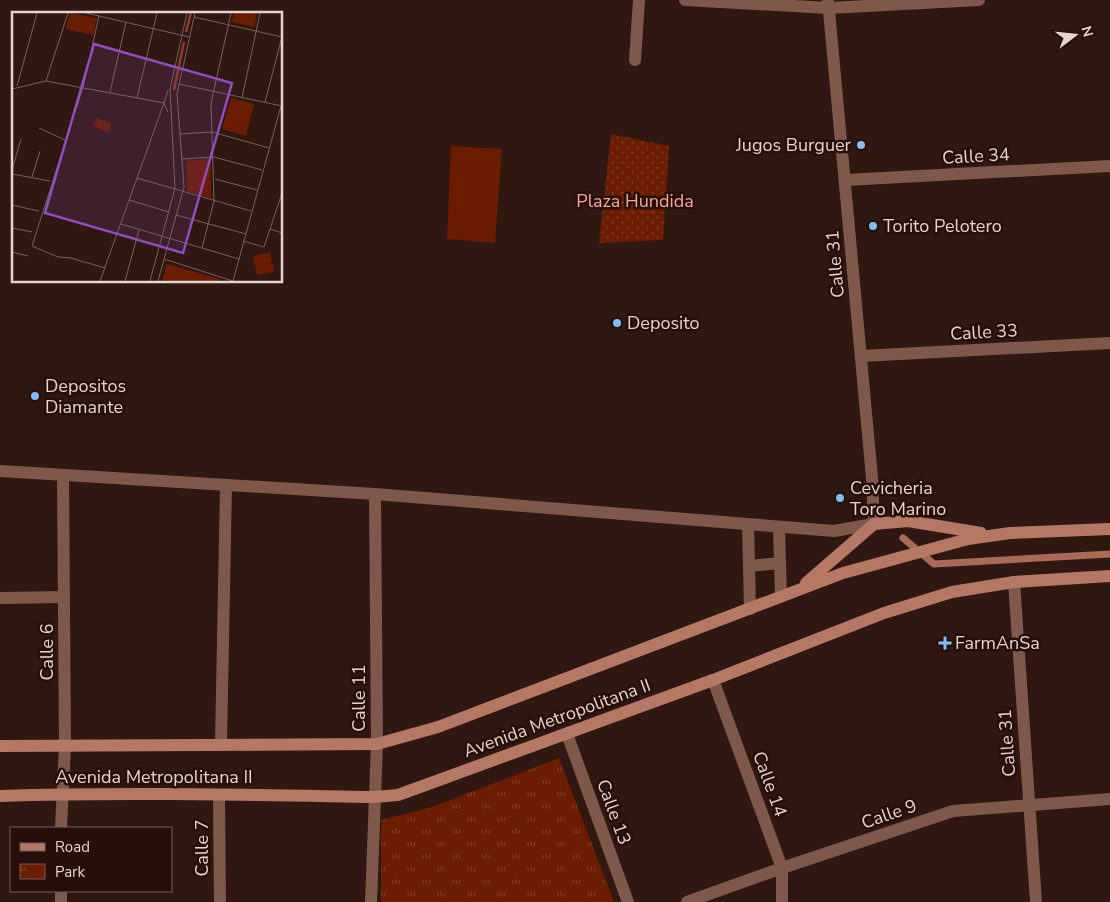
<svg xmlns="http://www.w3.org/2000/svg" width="1110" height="902" viewBox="0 0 1110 902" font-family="'Nunito Sans',sans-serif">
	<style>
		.grass { fill: #6c1c00 }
		.park { fill: url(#park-tufts) }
		.garden { fill: url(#garden-dots) }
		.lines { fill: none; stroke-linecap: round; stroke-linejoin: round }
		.stream { stroke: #ab6a56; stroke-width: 7 }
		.service { stroke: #7f584c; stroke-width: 12 }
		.minor { stroke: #7f584c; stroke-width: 12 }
		.secondary { stroke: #b67764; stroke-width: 12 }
		.poi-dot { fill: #7ebef9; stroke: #250f08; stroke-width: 2 }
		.labels { text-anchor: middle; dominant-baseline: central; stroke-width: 5; stroke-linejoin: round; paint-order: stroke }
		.poi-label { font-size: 18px; fill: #e4d4ce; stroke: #250f08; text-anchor: start }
		.street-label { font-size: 18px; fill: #e4d4ce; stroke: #250f08 }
		.park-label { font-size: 18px; fill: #f4ab94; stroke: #250f08 }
		.inset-river { fill: none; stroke: #933d22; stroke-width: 2.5 }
		.inset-road { fill: none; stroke: #77635d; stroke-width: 1 }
		.view { fill: #904ec2; fill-opacity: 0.15; stroke: #904ec2; stroke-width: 2.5 }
		.inset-edge { fill: none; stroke: #e4d4ce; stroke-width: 2.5 }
	</style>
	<defs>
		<pattern id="park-tufts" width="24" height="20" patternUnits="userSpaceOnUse" patternTransform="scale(1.25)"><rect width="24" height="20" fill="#6c1c00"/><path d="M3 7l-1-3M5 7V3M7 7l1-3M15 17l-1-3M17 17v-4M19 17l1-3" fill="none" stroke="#813c24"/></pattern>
		<pattern id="garden-dots" width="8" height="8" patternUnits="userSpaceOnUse" patternTransform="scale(1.25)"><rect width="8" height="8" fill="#6c1c00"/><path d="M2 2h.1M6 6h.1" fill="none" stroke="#813c24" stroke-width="1.8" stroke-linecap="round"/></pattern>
	</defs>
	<rect width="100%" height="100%" fill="#2f1811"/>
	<polygon class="grass" points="451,146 502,149 495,243 447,239"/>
	<polygon class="park" points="559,758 614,902 381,902 381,820 432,807"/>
	<polygon class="garden" points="611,134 669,146 663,240 599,243"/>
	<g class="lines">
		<polyline class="stream" points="903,538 934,564 1110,554"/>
		<g class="service">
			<polyline points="635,60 639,0"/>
			<polyline points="748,524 750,609"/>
			<polyline points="779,527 781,597"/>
			<polyline points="749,566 780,563"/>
		</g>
		<g class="minor">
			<polyline points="685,0 829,8 979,0"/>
			<polyline points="845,180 1110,166"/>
			<polyline points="861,356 1110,343"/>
			<polyline points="0,471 375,494 834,531 874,524 872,478 828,0"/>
			<polyline points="1014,582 1036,902"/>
			<polyline points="0,598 64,597"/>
			<polyline points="713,680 782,868 782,902"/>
			<polyline points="567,734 628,902"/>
			<polyline points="221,744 226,485"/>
			<polyline points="219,795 220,902"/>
			<polyline points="61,828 65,746 63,475"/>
			<polyline points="61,902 61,891"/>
			<polyline points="371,902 377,744 375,494"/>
			<polyline points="687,902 782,868 953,811 1110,799"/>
		</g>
		<g class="secondary">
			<polyline points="806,583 874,524 908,521 981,533"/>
			<polyline points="0,746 377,744 438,727 843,573 968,539 1010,533 1110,529"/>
			<path d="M0 796C125 792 250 795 374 797L398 795 713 680 884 613 952 592 1014 582 1110 576"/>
		</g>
	</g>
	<g class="poi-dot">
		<circle cx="861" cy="145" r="5"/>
		<circle cx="873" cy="226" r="5"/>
		<circle cx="617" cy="323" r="5"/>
		<circle cx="35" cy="396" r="5"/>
		<circle cx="840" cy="498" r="5"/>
		<path d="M942.5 635.5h5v5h5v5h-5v5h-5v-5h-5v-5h5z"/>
	</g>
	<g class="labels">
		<g class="poi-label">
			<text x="851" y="145" text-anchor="end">Jugos Burguer</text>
			<text x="883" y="226">Torito Pelotero</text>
			<text x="627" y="323">Deposito</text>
			<text x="45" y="386">Depositos<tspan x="45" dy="21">Diamante</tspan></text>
			<text x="850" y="488">Cevicheria<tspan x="850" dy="21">Toro Marino</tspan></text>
			<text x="955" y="643">FarmAnSa</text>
		</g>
		<g class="street-label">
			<text transform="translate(976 156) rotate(-3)">Calle 34</text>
			<text transform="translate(835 264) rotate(-95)">Calle 31</text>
			<text transform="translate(984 332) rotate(-3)">Calle 33</text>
			<text transform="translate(47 652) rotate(-90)">Calle 6</text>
			<text transform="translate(359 698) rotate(-90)">Calle 11</text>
			<text transform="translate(557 718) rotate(-20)">Avenida Metropolitana II</text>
			<text transform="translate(1007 743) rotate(-94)">Calle 31</text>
			<text x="154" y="777">Avenida Metropolitana II</text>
			<text transform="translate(770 784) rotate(70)">Calle 14</text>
			<text transform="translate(614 812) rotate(70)">Calle 13</text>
			<text transform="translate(889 814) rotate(-19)">Calle 9</text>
			<text transform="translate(202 848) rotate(-90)">Calle 7</text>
		</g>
		<g class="park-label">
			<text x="635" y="201">Plaza Hundida</text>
		</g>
	</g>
	<g transform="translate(12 12)">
		<rect width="270" height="270" fill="#2f1811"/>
		<path d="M258 240 260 250 251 252 261 251 262 260 245 263 241 244Z" fill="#6c1c00"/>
		<path d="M58 1 85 6 81 23 54 17ZM222 1H245L242 15 220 10ZM199 147V186L175 179 174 149ZM155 252 208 267 207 269H150Z" fill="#6c1c00"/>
		<path d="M219 86 242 92 234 124 210 117ZM85 106 99 111 97 121 81 114Z" fill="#6c1c00"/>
		<path class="inset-river" d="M174 20 179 1M162 78 172 30"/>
		<path class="inset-road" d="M74 1 177 25M87 4 71 75 20 234 46 245 59 246 93 256M182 5 270 25M34 69 56 1M167 72 270 94M5 74 25 1M0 77 34 69 152 91 88 269M98 80 114 10M125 86 145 1M230 86 248 1M253 90 270 25M156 100 152 91 156 78M27 116 53 128M168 122 200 120 257 136M170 147 202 145 250 158M0 158 9 127M0 162 38 169M20 165 28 139M125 166 239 199M203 167 245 178M270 181 258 217 270 221M117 188 157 200M0 193 27 199M164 203 234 222M109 212 227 247M0 216 20 220M231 229 252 235 258 217M190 236 202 189 199 91 219 1M0 240 16 244M152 247 221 269M113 269 127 218M138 269 163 176 158 77 175 1M146 269 172 175 165 82 183 1M221 269 269 94"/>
		<path class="view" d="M82 32 220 71 171 241 33 201Z"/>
		<rect width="270" height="270" class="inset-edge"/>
	</g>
	<rect x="10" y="827" width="162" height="65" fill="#250f08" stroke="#715e57"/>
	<rect x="20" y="843" width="25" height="8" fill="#b67764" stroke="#715e57"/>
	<text x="55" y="852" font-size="15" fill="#e4d4ce">Road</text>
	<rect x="20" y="864" width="25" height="15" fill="url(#park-tufts)" stroke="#715e57"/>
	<text x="55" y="877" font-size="15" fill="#e4d4ce">Park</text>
	<g transform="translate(1075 35) rotate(74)" stroke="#250f08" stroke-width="4" paint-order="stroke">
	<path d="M0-4L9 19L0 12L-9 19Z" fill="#e4d4ce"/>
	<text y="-8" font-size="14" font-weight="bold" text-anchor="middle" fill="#e4d4ce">N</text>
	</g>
</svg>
